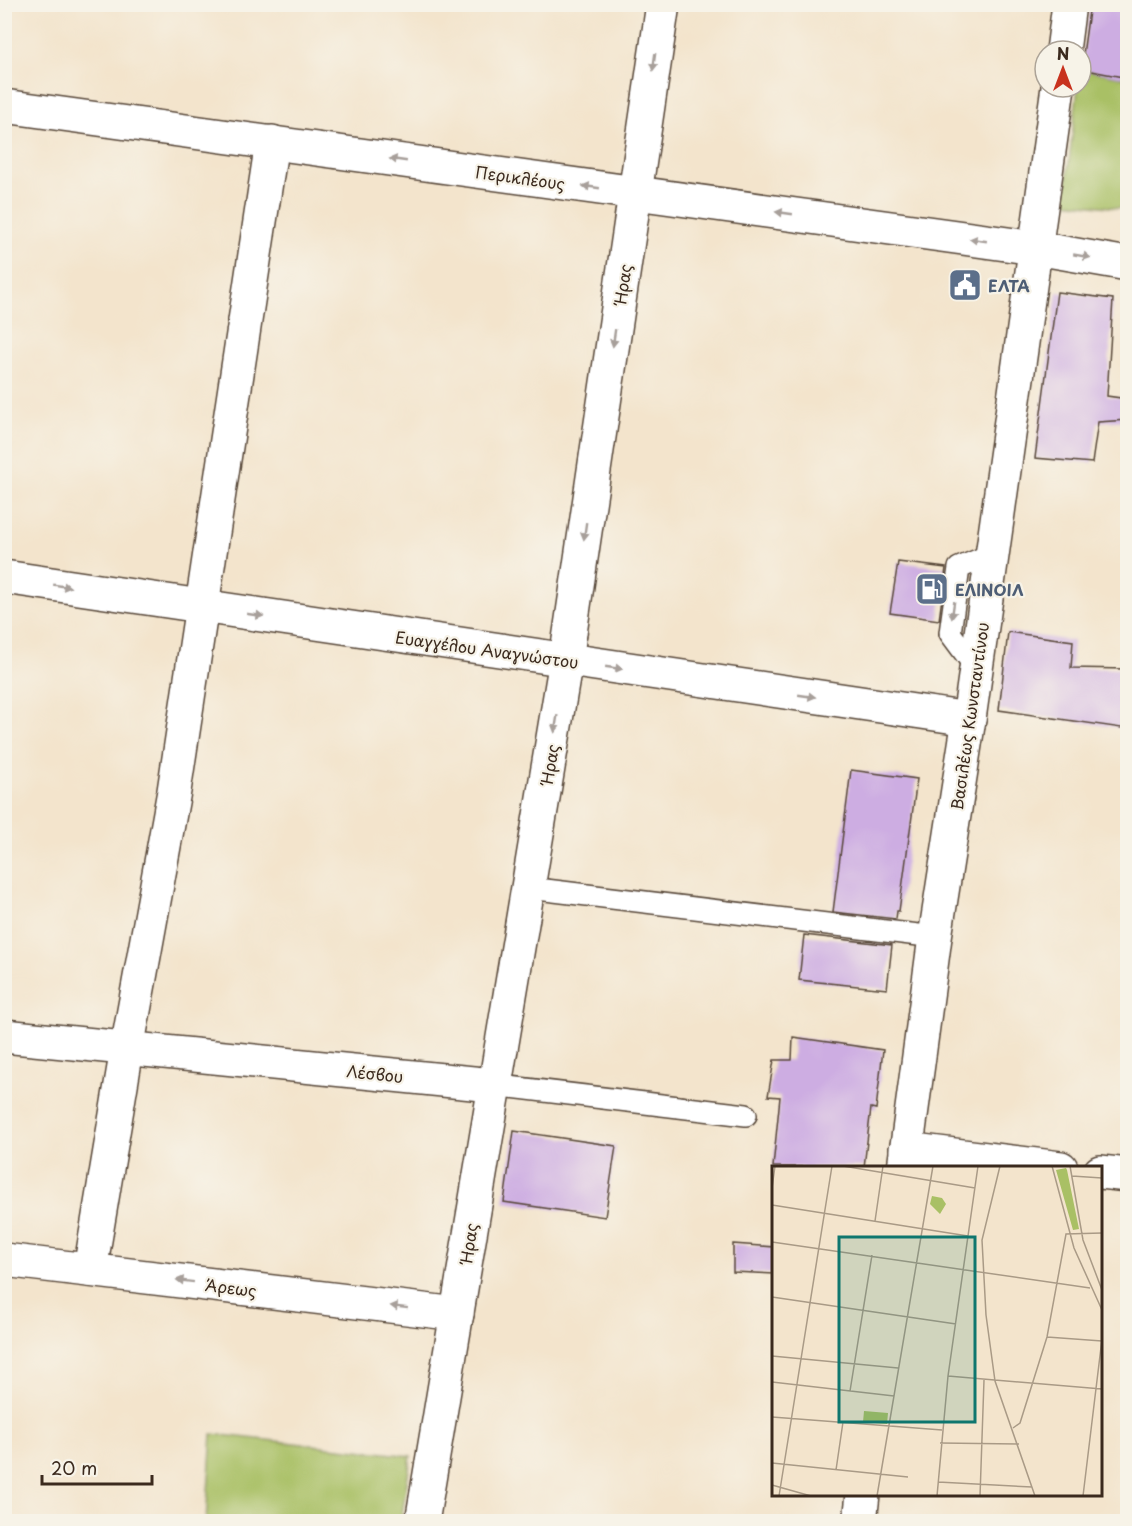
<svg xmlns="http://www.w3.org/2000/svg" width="1132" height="1526" viewBox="0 0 1132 1526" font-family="'Playpen Sans',sans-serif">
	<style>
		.green { fill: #a9c065; stroke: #727542; stroke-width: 1.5 }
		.building { fill: #cdade2 }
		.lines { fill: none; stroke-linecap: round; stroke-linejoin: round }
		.service-casing { stroke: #574638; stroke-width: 24 }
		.minor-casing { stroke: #574638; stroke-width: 36 }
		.primary-casing { stroke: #574638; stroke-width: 36 }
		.service { stroke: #fff; stroke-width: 21 }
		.minor { stroke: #fff; stroke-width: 33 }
		.primary { stroke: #fff; stroke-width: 33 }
		.oneway { fill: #a79f9a }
		.labels { text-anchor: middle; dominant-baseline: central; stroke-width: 4.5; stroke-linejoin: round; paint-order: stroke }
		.street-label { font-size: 16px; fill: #3b2a1e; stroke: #f7f3e8 }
		.service-label { font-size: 16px; font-weight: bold; fill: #4e5e75; stroke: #f7f3e8; text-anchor: start }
		.inset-road { fill: none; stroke: #a99a86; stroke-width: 1.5 }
		.view { fill: #0f766e; fill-opacity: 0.15; stroke: #0f766e; stroke-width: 3 }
		.inset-edge { fill: none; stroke: #3b2a1e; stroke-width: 3 }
	</style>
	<rect width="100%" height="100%" fill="#f7f3e8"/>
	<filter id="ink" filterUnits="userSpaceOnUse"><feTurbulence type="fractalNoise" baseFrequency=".0167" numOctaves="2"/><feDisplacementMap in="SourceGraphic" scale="12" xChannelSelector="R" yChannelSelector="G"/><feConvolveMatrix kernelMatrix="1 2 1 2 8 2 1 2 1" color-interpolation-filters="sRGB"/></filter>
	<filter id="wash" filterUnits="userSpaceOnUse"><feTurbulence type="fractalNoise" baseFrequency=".008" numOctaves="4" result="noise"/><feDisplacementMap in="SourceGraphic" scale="24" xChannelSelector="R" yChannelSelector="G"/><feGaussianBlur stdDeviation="1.35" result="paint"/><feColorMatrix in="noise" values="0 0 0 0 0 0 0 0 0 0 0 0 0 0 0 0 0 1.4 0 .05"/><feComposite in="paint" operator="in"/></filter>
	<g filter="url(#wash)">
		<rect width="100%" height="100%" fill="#f3e4cc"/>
		<g class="green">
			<polygon points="1081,69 1127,78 1127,209 1064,202 1078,87 1081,87"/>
			<polygon points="212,1434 411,1456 401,1521 206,1521"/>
		</g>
		<g id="blocks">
			<g class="building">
				<polygon points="1090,4 1128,4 1128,78 1081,69"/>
				<polygon points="1057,292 1113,299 1107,396 1128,399 1128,420 1098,422 1092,463 1035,458"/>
				<polygon points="898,562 946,568 939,620 890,613"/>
				<polygon points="1008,632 1073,641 1071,668 1128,669 1128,729 999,710"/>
				<polygon points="851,770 917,779 899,911 897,911 896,919 833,912"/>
				<polygon points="804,935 892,945 887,989 799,980"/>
				<polygon points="793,1037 883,1050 876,1109 871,1108 864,1167 773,1167 780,1097 768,1096 774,1060 792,1060"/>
				<polygon points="514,1131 616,1146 605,1217 504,1202"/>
				<polygon points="733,1244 774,1247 774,1274 733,1272"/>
			</g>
		</g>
	</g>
	<g filter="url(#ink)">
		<use href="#blocks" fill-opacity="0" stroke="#574638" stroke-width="1.5"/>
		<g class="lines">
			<defs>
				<g id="service">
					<polyline points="976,668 950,633 959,568 992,554"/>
					<polyline points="529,888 935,937"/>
					<polyline points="493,1085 746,1115"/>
				</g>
				<g id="minor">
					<polyline points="4,106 1036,248 1128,264"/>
					<polyline points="4,577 969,719"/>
					<polyline points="4,1036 493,1085"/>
					<polyline points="906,1149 1061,1168"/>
					<polyline points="1100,1172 1128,1175"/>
					<polyline points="4,1260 457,1314"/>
					<polyline points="90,1270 127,1049 174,791 272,142"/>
					<polyline points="422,1522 566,660 663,4"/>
				</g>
				<g id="primary">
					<polyline points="1063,51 1069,4"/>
					<polyline points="904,1168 935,937 969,719 1058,87"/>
					<polyline points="860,1522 863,1494"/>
				</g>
			</defs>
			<use href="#service" class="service-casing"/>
			<use href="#minor" class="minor-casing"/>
			<use href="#primary" class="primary-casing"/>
			<use href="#service" class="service"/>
			<use href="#minor" class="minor"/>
			<use href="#primary" class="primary"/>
		</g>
		<defs><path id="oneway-solid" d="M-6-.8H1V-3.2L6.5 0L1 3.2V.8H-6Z" transform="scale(1.5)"/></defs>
		<g class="oneway">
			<use href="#oneway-solid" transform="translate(654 62) rotate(98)"/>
			<use href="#oneway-solid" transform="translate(398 160) rotate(-172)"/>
			<use href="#oneway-solid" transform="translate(591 187) rotate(-172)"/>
			<use href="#oneway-solid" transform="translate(784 213) rotate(-172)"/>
			<use href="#oneway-solid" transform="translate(978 240) rotate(-172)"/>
			<use href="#oneway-solid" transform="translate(1082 256) rotate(10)"/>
			<use href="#oneway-solid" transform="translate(614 338) rotate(98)"/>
			<use href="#oneway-solid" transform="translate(585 531) rotate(98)"/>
			<use href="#oneway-solid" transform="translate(62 586) rotate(9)"/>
			<use href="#oneway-solid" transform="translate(953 610) rotate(98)"/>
			<use href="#oneway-solid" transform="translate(255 615) rotate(8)"/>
			<use href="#oneway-solid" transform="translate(614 668) rotate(8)"/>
			<use href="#oneway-solid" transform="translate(807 696) rotate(8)"/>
			<use href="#oneway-solid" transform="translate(556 724) rotate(99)"/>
			<use href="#oneway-solid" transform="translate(185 1281) rotate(-173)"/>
			<use href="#oneway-solid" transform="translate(399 1307) rotate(-173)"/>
		</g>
	</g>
	<defs>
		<symbol id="civic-square" viewBox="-11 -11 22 22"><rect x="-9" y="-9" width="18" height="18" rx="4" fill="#5c6f8a" stroke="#f7f3e8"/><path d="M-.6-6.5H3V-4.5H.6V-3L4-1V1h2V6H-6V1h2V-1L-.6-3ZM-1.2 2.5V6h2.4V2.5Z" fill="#fff"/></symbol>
		<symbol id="fuel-square" viewBox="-11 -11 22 22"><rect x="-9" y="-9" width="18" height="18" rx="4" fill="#5c6f8a" stroke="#f7f3e8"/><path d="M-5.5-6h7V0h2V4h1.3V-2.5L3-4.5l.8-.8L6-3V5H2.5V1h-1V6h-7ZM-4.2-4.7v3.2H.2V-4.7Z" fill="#fff"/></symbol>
	</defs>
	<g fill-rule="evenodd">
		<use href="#civic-square" x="946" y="266" width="38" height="38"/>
		<use href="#fuel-square" x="913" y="570" width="38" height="38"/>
	</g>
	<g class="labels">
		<g class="street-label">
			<text transform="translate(520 177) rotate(8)">Περικλέους</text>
			<text transform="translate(622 284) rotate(-82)">Ήρας</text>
			<text transform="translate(487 649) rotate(8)">Ευαγγέλου Αναγνώστου</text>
			<text transform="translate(969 716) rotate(-82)">Βασιλέως Κωνσταντίνου</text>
			<text transform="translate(549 764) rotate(-81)">Ήρας</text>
			<text transform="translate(375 1073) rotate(6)">Λέσβου</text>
			<text transform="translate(468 1243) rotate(-82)">Ήρας</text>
			<text transform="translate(231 1287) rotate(7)">Άρεως</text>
		</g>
		<g class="service-label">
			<text x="988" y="285">ΕΛΤΑ</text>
			<text x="955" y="589">ΕΛΙΝΟΙΛ</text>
		</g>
	</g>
	<g transform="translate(772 1166)">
		<rect width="330" height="330" fill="#f3e4cc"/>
		<path d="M294 2 295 4 307 63 301 64 284 4ZM160 30 170 32 174 38 168 48 158 38ZM92 245 116 247 115 258 91 256Z" fill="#a9c065"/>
		<path class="inset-road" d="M71 0 203 22M228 0 210 74 214 149 223 215 263 330M280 0 302 82 330 144M298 0 311 74 330 124M300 10 330 12M0 22 3 0M0 39 196 70M103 55 111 0M0 76 318 122M0 131 184 158M275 171 330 175M0 190 126 202M176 210 330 223M0 216 122 230M78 225 100 89M0 251 170 264M241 262 248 257 275 171 294 68 330 67M168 277 247 278M0 297 136 311M64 304 71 256M166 316 260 321M0 319 39 330M7 330 60 0M105 330 161 0M165 330 176 210 206 0M208 330 212 214M311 330 330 173"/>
		<path class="view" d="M67 71H203V256H67Z"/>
		<rect width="330" height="330" class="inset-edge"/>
	</g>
	<rect width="1132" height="1526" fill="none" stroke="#f7f3e8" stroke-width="24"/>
	<g transform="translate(1063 69)"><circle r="28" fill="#f7f3e8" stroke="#aca397" stroke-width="1.5"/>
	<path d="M0-4.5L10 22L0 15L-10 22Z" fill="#c8321e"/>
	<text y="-9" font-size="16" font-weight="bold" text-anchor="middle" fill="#3b2a1e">N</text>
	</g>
	<path d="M42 1475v9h110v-9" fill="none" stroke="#3b2a1e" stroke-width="3"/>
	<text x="51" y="1475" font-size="18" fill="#3b2a1e" stroke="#f7f3e8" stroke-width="4.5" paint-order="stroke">20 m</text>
</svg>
